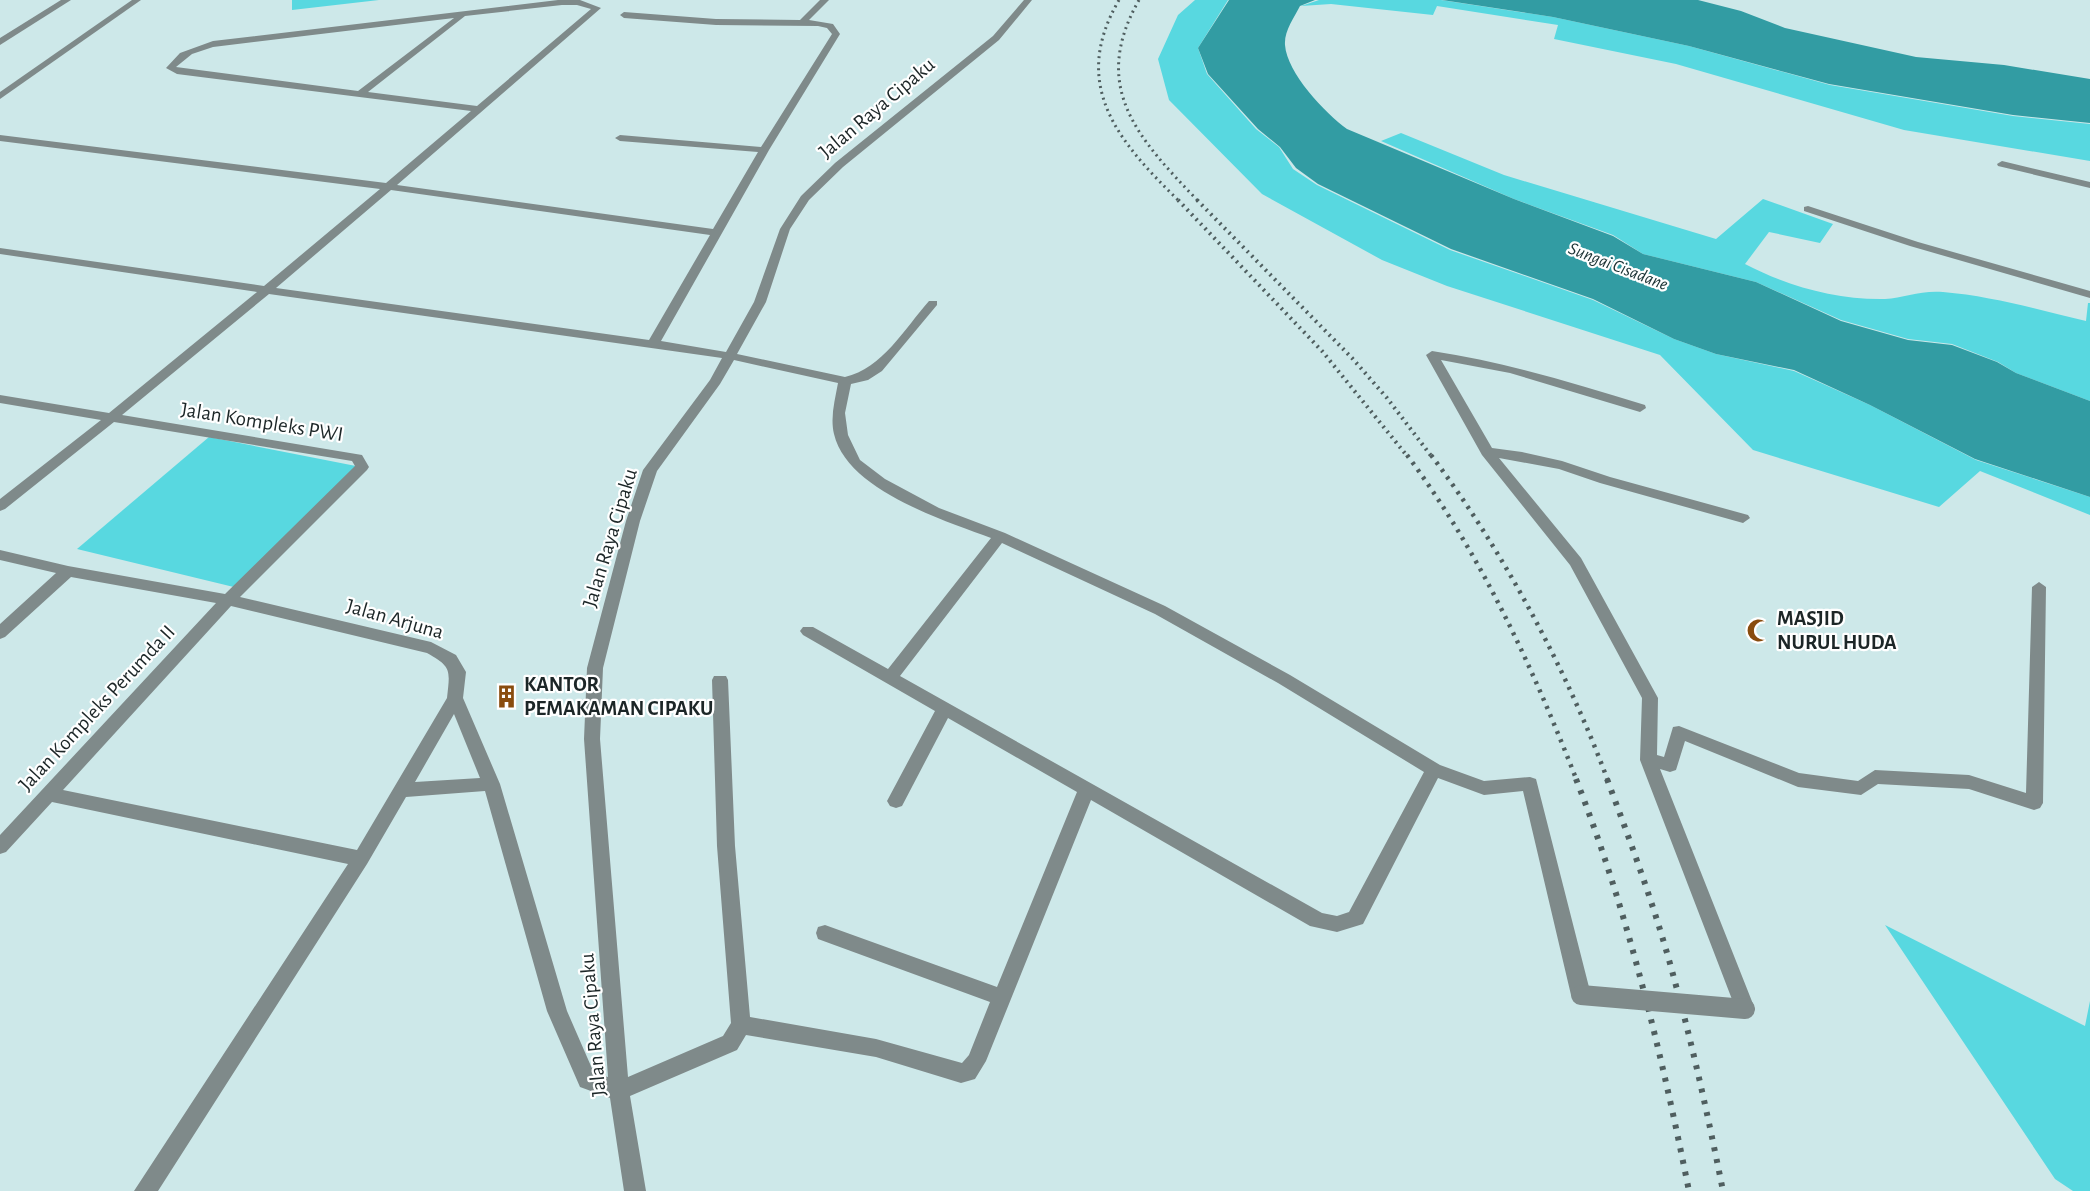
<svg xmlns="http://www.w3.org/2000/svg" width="2090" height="1191" viewBox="0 0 2090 1191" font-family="'Alegreya Sans',sans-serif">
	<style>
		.green { fill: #58d8e0 }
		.water { fill: #329ca3 }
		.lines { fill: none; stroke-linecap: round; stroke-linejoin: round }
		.minor { fill: #7f8a8a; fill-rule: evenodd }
		.rail-far3 { stroke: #4f5e5f; stroke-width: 3; stroke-dasharray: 2 4; stroke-linecap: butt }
		.rail-far2 { stroke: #4f5e5f; stroke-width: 4; stroke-dasharray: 2 4.5; stroke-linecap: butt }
		.rail-far1 { stroke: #4f5e5f; stroke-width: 4.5; stroke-dasharray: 3 6; stroke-linecap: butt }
		.rail { stroke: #4f5e5f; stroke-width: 6; stroke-dasharray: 4 8; stroke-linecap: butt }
		.minor-bridge { stroke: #7f8a8a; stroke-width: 20 }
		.labels { text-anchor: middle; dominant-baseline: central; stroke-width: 4.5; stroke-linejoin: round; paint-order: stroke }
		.far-water-label { font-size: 18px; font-style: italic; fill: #1b3234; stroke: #fff }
		.street-label { font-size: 21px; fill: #1c2627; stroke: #fff }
		.poi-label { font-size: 21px; font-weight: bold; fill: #1c2627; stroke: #fff; text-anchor: start }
	</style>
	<rect width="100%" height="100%" fill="#cde8e9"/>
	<g class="green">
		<polygon points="292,0 379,0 292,10"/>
		<polygon points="1195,0 1228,0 1198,48 1207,74 1256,129 1279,147 1293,169 1317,185 1450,250 1593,300 1674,339 1716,354 1794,371 1870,405 1976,460 2090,497 2090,515 1980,471 1939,507 1753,450 1660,355 1447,286 1382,260 1262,194 1169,100 1158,59 1178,15"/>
		<polygon points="1319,0 1441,0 1553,17 1689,46 1830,85 2013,116 2090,124 2090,161 1904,130 1676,64 1554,39 1558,25 1437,6 1433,15 1331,4 1301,6"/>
		<path d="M1401 133 1504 175 1716 239 1763 199 1833 224 1820 243 1769 232 1745 264C1787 286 1836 300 1885 299 1904 298 1921 290 1943 292 1992 296 2039 310 2086 321L2088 303H2090V401L2016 373 1998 362 1952 344 1908 339 1841 320 1756 282 1643 254 1613 235 1514 199 1381 141Z"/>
		<polygon points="209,437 361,467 242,589 77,549"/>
		<polygon points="1885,925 2085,1026 2090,1001 2090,1191 2073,1191 2055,1179"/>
	</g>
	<g class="water">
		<path d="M1229 0H1315L1300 6C1294 18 1284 31 1285 45 1287 73 1325 113 1347 129L1514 199 1613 236 1643 254 1756 282 1841 321 1908 340 1952 345 1997 362 2016 373 2090 401V497L1975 459 1870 405 1794 370 1716 354 1674 339 1593 299 1451 249 1318 184 1296 168 1280 147 1258 129 1208 74 1198 48Z"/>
		<polygon points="1442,0 1698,0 1741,11 1785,28 1916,57 2004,65 2090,79 2090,123 2013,115 1829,84 1689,46 1553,17"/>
	</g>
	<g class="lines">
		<g class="minor">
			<polygon points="61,0 71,0 0,45 0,38"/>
			<polygon points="132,0 141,0 0,99 0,92"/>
			<path d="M558 0H580L601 8 397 185 713 229 758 152 620 141 615 138 620 135 761 147 832 34 827 28 818 26 716 25 624 18 620 15 624 12 716 19 800 20 820 0H829L809 20 833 24 840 34 769 150 661 341 726 352 754 302 780 229 801 196 835 163 993 36 1024 0H1032L999 40 843 167 809 200 790 229 766 302 737 354 845 377C882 369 905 328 929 301H937V305L882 371 868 380 851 384 845 413 848 435 860 460 885 479 939 508 1005 533 1165 606 1290 675 1440 765 1484 781 1530 777 1536 779 1591 995 1588 1001 1581 1004 1574 1001 1571 995 1523 791 1484 795 1438 778 1363 924 1337 932 1310 926 1091 800 986 1061 975 1079 961 1083 876 1057 746 1035 737 1050 630 1096 646 1191H624L610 1098 580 1087 547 1011 485 791 406 797 367 864 158 1191H134L348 864 52 802 6 852 0 854V835L216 603 71 577 5 637 0 639V624L56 573 0 560V550L68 566 225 594 355 466 352 461 114 422 5 509 0 511V499L101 420 0 403V395L109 413 257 292 0 254V248L264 286 380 189 0 141V135L386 183 471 111 177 74 166 68 180 53 213 41ZM562 5H577L591 9 477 106 368 92 465 16ZM454 18 358 91 176 67 192 54 213 47ZM391 190 710 235 649 340 276 288ZM269 294 722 358 710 380 643 470 626 521 587 668 584 739 608 1077 594 1073 567 1011 500 784 463 698 466 672 456 655 431 642 240 597 367 470 369 467 362 455 122 415ZM734 360 838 383C835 400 830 417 834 434 847 490 943 520 991 538L888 669 813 627H803L800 631 803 635 935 711 887 801 890 806 896 808 902 806 948 718 1077 792 997 987 825 925 818 927 816 933 818 939 990 1002 969 1055 962 1063 876 1039 750 1017 735 846 728 680 726 676H714L712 680 717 846 731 1023 723 1036 628 1077 600 739 603 668 640 521 657 471 720 384ZM1002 543 1155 614 1278 683 1424 772 1349 912 1337 916 1322 913 900 676ZM231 606 427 653C452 667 450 670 447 698L357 850 63 790ZM454 714 480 778 415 782Z"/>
			<polygon points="2002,161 2090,182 2090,188 1998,166 1997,164"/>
			<polygon points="1808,206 1918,242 2090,291 2090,298 1910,246 1804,211 1804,207"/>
			<path d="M1432 351C1505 362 1574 383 1645 405L1646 408 1640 412 1510 373 1441 360 1492 448 1522 452 1562 461 1610 477 1748 515 1750 518 1743 523 1600 483 1559 469 1499 458 1581 558 1658 698 1657 755 1664 757 1673 727 1679 726 1799 773 1858 781 1875 770 1969 775 2026 793 2032 587 2039 582 2046 587 2043 803 2040 808 2034 810 1969 789 1878 784 1861 795 1798 787 1685 741 1676 770 1670 772 1660 769 1755 1009 1752 1015 1745 1018 1738 1015 1640 760 1642 698 1570 565 1482 455 1426 355Z"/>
		</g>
		<g class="rail-far3">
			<path d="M1119 0C1069 86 1119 142 1180 202"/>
			<path d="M1139 0C1089 88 1139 139 1199 202"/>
		</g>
		<g class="rail-far2">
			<polyline points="1178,200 1322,351 1408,457"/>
			<polyline points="1197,200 1352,358 1387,398 1432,457"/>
		</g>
		<g class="rail-far1">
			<path d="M1407 455C1481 554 1532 666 1577 781"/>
			<path d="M1431 455C1502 549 1567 670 1608 781"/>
		</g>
		<g class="rail">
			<path d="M1576 779C1628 912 1661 1051 1689 1191"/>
			<path d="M1607 779C1632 846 1657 913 1675 982 1694 1051 1709 1121 1723 1191"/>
		</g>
		<polyline class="minor-bridge" points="1581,995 1745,1009"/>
	</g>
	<defs>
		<symbol id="mosque-bare" viewBox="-9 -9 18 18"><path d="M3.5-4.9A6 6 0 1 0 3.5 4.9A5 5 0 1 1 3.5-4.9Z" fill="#894c0e" stroke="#fff" stroke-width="2.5" paint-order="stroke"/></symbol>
		<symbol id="building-bare" viewBox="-9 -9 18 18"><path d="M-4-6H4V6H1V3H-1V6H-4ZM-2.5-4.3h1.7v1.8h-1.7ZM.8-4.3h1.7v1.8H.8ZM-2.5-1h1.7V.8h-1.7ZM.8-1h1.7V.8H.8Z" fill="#894c0e" stroke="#fff" stroke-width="2.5" paint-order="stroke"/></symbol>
	</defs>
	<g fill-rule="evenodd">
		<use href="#mosque-bare" x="1742" y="614" width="33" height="33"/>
		<use href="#building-bare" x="490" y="680" width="33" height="33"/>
	</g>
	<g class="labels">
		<g class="far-water-label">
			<text transform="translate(1618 267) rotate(21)">Sungai Cisadane</text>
		</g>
		<g class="street-label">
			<text transform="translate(877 108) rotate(-40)">Jalan Raya Cipaku</text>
			<text transform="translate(262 422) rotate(9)">Jalan Kompleks PWI</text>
			<text transform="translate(610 538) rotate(-73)">Jalan Raya Cipaku</text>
			<text transform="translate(395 619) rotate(16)">Jalan Arjuna</text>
			<text transform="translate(97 708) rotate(-47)">Jalan Kompleks Perumda II</text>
			<text transform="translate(593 1025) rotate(-95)">Jalan Raya Cipaku</text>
		</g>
		<g class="poi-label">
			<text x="1777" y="618">MASJID<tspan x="1777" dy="24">NURUL HUDA</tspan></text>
			<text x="524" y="684">KANTOR<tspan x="524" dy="24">PEMAKAMAN CIPAKU</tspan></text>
		</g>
	</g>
</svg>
